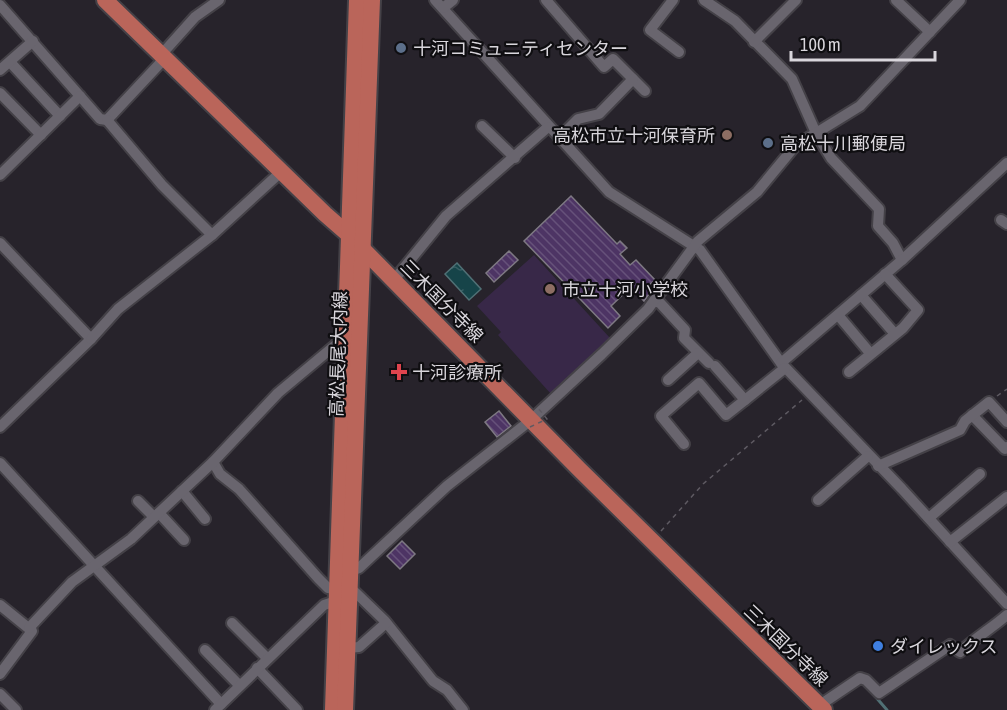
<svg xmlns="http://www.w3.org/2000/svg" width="1007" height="710" viewBox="0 0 1007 710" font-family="'Asap Condensed','Noto Sans JP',sans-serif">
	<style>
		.green { fill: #382848 }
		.water { fill: url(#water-ripples); stroke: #507075; stroke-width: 1.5 }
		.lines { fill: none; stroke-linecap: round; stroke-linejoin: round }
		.stream { stroke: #507075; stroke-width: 3 }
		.building { fill: url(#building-back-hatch); stroke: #7e7983; stroke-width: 1.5 }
		.street-casing { stroke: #444147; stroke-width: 14 }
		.primary-casing { stroke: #444147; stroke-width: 20 }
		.path { stroke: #5e5a62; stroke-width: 1.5; stroke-dasharray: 4.5 4.5; stroke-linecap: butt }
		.street { stroke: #69656e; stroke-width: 10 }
		.primary { stroke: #ba655a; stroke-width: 16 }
		.path-bridge { stroke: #5e5a62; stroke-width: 1.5; stroke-dasharray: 4.5 4.5; stroke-linecap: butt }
		.service-dot { fill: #5c6f8a; stroke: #0f0e11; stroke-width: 2 }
		.education-dot { fill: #8d6e63; stroke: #0f0e11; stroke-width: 2 }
		.health-dot { fill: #e0444e; stroke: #0f0e11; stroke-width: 2 }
		.shop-dot { fill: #3f7fe0; stroke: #0f0e11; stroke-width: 2 }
		.labels { text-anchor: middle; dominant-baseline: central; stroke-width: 4.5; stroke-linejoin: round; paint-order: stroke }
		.poi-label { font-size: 18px; fill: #d9d6dc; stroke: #0f0e11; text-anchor: start }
		.street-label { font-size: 18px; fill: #d9d6dc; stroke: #0f0e11 }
	</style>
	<defs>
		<pattern id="water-ripples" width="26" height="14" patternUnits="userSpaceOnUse" patternTransform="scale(1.5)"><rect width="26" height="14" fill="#164449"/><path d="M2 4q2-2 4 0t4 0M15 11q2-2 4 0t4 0" fill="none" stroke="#375e63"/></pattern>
		<pattern id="building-back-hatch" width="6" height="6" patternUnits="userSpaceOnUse" patternTransform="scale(1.5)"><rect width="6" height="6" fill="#4d3464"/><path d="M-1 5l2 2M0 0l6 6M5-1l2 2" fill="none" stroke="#66517a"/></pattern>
	</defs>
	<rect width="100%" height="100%" fill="#27232b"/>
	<polygon class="green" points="534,255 610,338 551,394 498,335 501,332 477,306"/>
	<polygon class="water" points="457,263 481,289 469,300 445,274"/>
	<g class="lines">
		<polyline class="stream" points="874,695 887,710"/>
	</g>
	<g class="building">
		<polygon points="571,196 617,244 620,241 627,248 620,254 630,265 636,260 655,280 649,285 652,290 644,301 631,287 611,306 620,316 608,328 524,241"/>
		<polygon points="509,251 518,260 494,282 486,273"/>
		<polygon points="499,411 511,426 497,437 485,422"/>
		<polygon points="402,541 415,554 400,569 387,556"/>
	</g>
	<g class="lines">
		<defs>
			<g id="street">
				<polyline points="435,0 609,192 700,250 781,363 902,489 1007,604"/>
				<polyline points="546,0 604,67 613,59 645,91"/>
				<polyline points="673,0 650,30 679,52"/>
				<polyline points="704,0 735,21 792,79 816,133 831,158 879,209 878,226 893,243 902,260"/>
				<polyline points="896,0 930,32"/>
				<polyline points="0,5 100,119 107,120 165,58"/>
				<polyline points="443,8 453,0"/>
				<polyline points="754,42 796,0"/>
				<polyline points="161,55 195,17 219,0"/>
				<polyline points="10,62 60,116"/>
				<polyline points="0,70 33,41"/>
				<polyline points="0,93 41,135"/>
				<polyline points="107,120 162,185 212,235"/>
				<polyline points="482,126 515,158"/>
				<polyline points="559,138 578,119 599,114 633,79"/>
				<polyline points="0,175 80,96"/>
				<polyline points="1001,220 1007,224"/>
				<polyline points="0,243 91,339 0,427"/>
				<polyline points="394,280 446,216 548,127"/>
				<polyline points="861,295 895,334"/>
				<polyline points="654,301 660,303 685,330 684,338 709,363"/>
				<polyline points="838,315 870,353"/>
				<polyline points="91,339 118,309 212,235 282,171"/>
				<polyline points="781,363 902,260 1007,163"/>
				<polyline points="849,372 903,328 918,310 885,274"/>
				<polyline points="668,380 698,353"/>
				<polyline points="745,400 785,368"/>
				<polyline points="972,415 1005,449 1007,447"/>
				<polyline points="684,444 661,416 699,383 726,415 745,400 715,366"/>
				<polyline points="213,462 220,474 239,489 318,578 328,588 355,592 385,621 433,681 447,690 463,710"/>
				<polyline points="0,463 221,704"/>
				<polyline points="878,466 960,430 965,421 989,402 1007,422"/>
				<polyline points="182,491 205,519"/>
				<polyline points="818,500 868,456"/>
				<polyline points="138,501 154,517"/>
				<polyline points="159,513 184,540"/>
				<polyline points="929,518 980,474"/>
				<polyline points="950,542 1007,497"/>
				<polyline points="346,573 359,568 447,486 531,420 602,354 648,309 698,241 757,192 795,146 860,106 960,0"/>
				<polyline points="0,605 32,631 0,674"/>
				<polyline points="232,623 267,658"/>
				<polyline points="29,628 72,582 131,539 213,462 278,393 345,337"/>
				<polyline points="347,648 359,647 386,623"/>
				<polyline points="205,650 239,685"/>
				<polyline points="257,668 297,710"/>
				<polyline points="0,694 16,710"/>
				<path d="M820 705 860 678 866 680 879 693 950 645 960 652C975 638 992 628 1007 615"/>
				<polyline points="215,710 324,605 342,599"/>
			</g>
			<g id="primary">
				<polyline points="105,0 325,214 349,235 579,469 824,710"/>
				<polyline points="333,710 357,0"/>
				<polyline points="345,710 372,0"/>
			</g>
		</defs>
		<use href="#street" class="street-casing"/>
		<use href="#primary" class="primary-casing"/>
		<g class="path">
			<polyline points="997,396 1007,389"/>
			<polyline points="661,531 703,484 802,400"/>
		</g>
		<use href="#street" class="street"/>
		<use href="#primary" class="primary"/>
		<polyline class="path-bridge" points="530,427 547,419 538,408"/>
	</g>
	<g class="service-dot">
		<circle cx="401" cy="48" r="6"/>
		<circle cx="768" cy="143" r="6"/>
	</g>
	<g class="education-dot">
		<circle cx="727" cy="135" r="6"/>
		<circle cx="550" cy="289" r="6"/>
	</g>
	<path class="health-dot" d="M396 363h6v6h6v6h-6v6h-6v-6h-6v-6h6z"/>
	<circle class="shop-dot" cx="878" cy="646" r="6"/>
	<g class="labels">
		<g class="poi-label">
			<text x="413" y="48">十河コミュニティセンター</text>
			<text x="715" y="135" text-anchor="end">高松市立十河保育所</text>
			<text x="780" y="143">高松十川郵便局</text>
			<text x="562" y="289">市立十河小学校</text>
			<text x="412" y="372">十河診療所</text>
			<text x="890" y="646">ダイレックス</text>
		</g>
		<g class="street-label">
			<text transform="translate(442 301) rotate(45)">三木国分寺線</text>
			<text transform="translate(338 354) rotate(-88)">高松長尾大内線</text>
			<text transform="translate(786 645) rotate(44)">三木国分寺線</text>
		</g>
	</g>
	<path d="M791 51v9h144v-9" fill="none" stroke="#d9d6dc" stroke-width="3"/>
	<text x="800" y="51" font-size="18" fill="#d9d6dc" stroke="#0f0e11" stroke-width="4.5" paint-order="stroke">100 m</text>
</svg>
